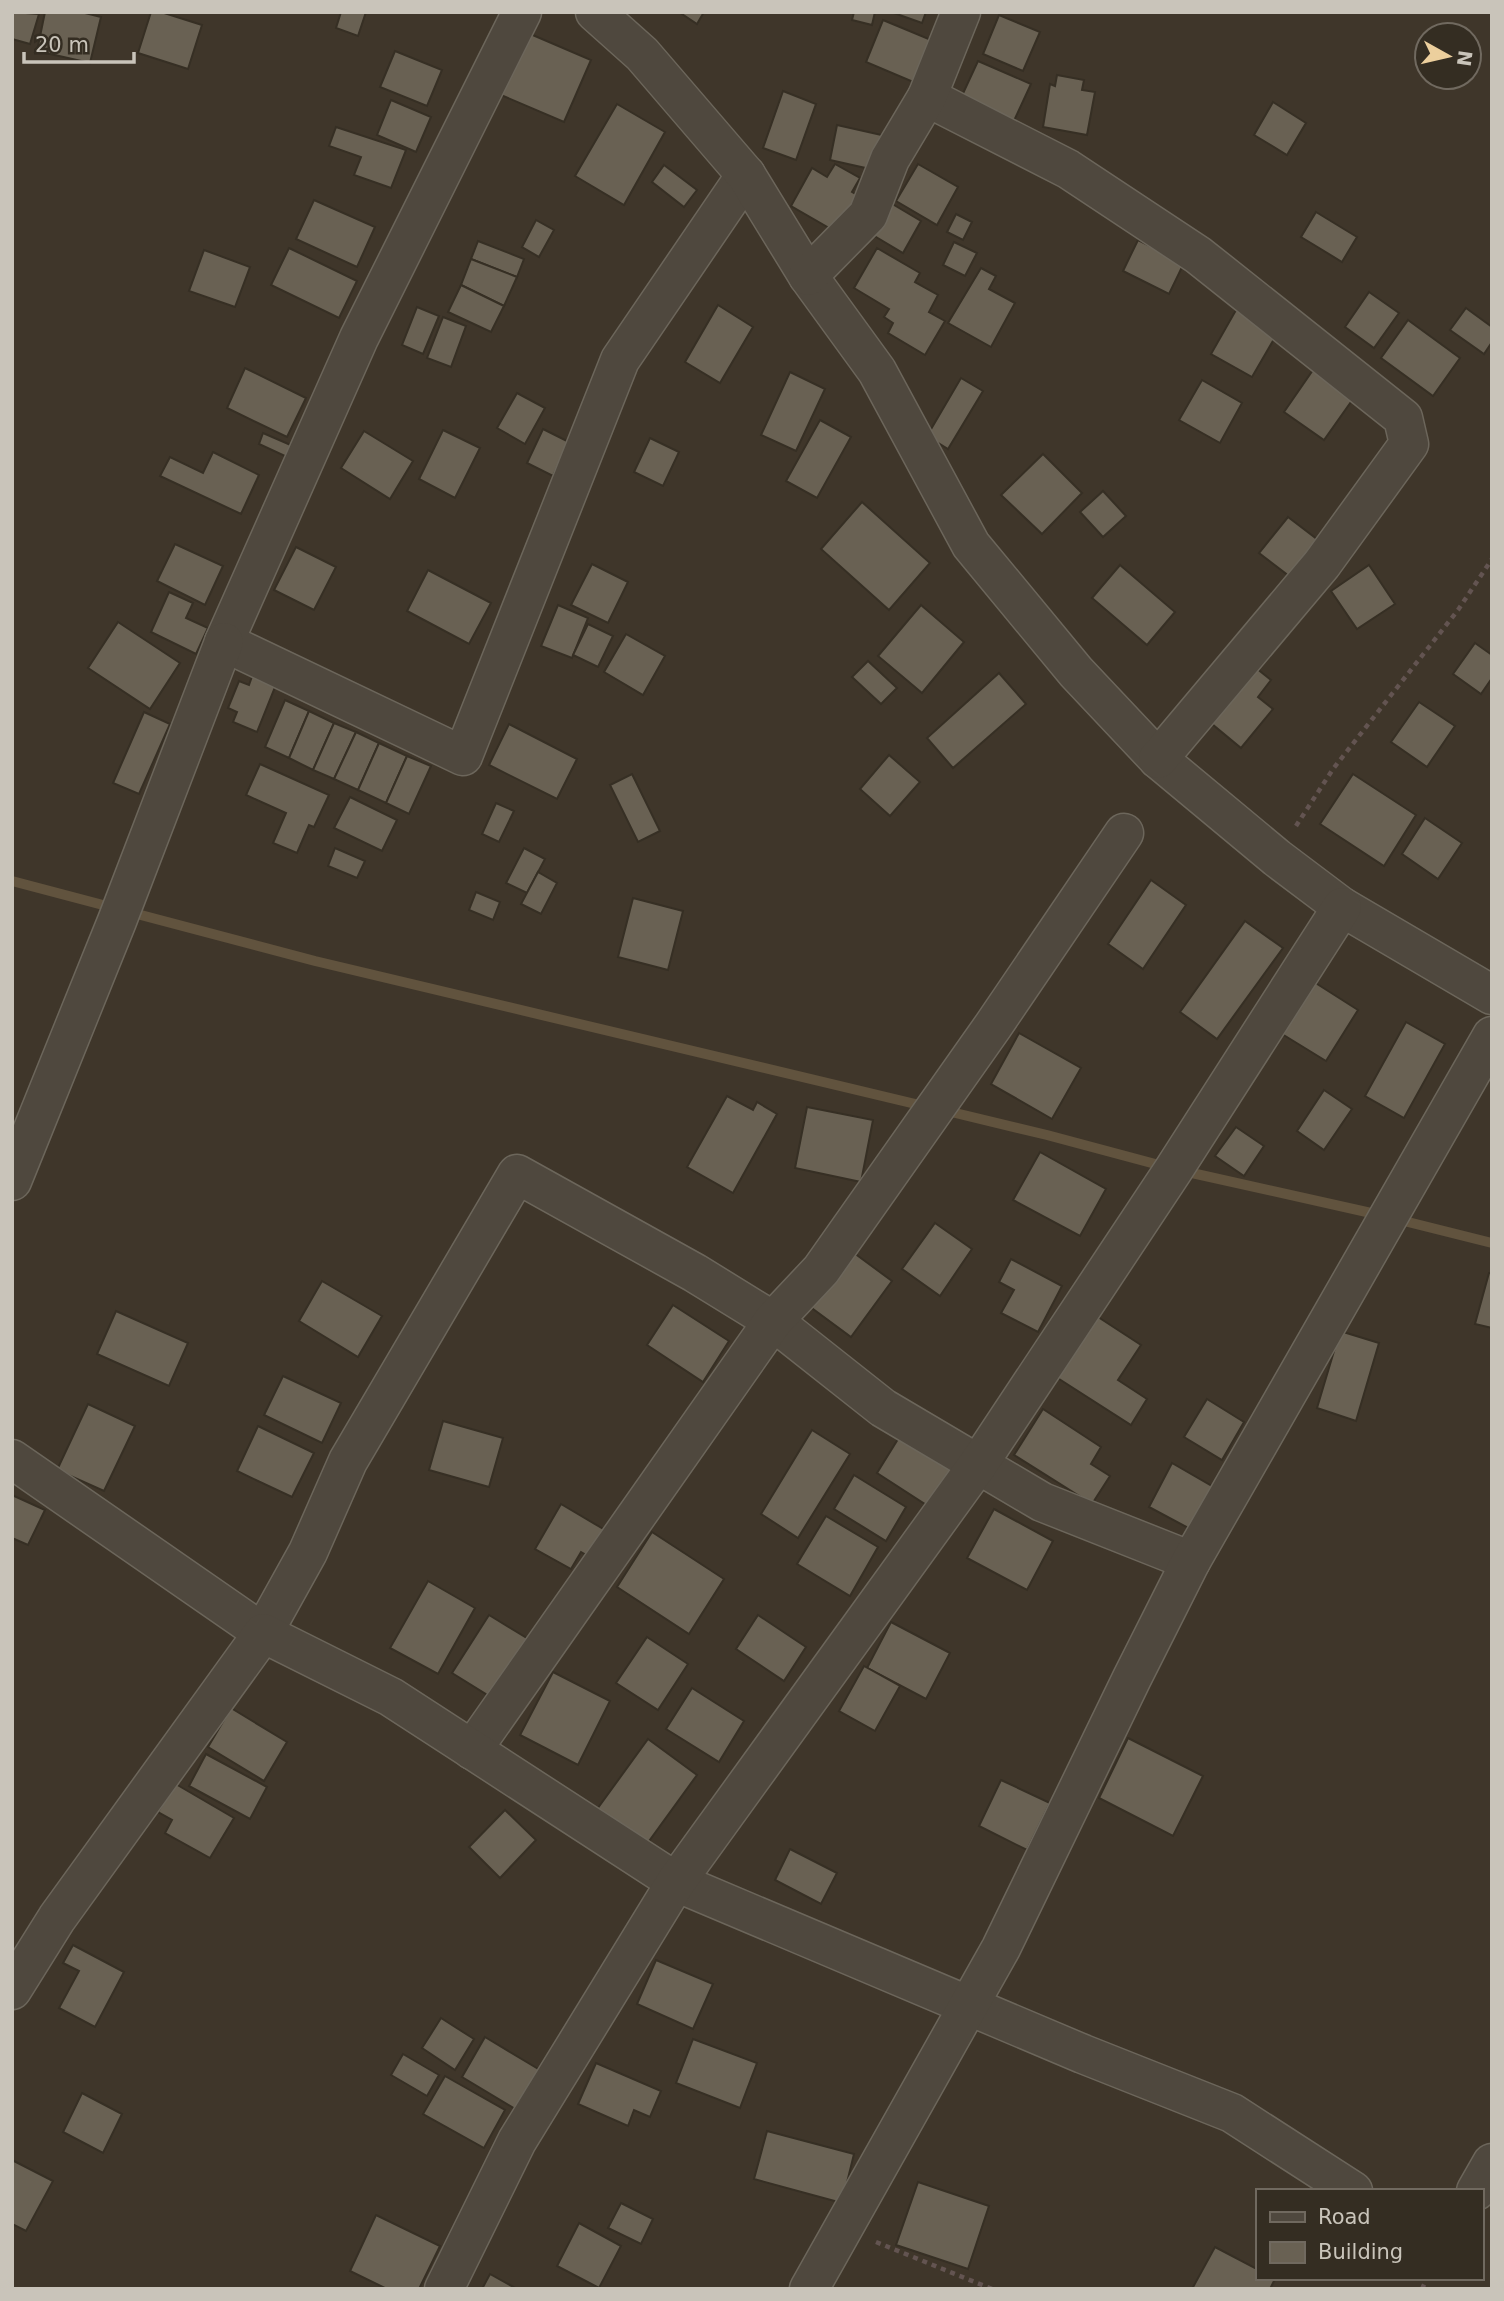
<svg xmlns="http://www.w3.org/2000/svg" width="1504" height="2301" viewBox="0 0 1504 2301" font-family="'DejaVu Sans',sans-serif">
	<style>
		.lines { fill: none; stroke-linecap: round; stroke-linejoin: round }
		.stream { stroke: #61533e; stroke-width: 10 }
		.building { fill: #696153; stroke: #362f24; stroke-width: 2 }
		.minor-casing { stroke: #6c665b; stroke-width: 41 }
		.path { stroke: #635451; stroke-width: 4.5; stroke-dasharray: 5 5; stroke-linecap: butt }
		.minor { stroke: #4f483e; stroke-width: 38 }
	</style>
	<rect width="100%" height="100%" fill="#3f362a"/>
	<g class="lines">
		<g class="stream">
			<polyline points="12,881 315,961 928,1107"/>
			<polyline points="943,1110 1047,1135 1174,1169 1380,1215"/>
			<polyline points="1396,1219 1492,1243"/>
		</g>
	</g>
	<g class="building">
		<polygon points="12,12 39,14 30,44 12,39"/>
		<polygon points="45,12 81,12 101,17 90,63 37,51"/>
		<polygon points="151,12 161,12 202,25 188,69 138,53"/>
		<polygon points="341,12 366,12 358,36 336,28"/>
		<polygon points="679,12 704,12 697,24"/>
		<polygon points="854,12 875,12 872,25 852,20"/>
		<polygon points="891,12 926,12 922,23"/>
		<polygon points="999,15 1040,32 1023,71 983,54"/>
		<polygon points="883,20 936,42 918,84 866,62"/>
		<polygon points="528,33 591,60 564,122 501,95"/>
		<polygon points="395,51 442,70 427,106 380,87"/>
		<polygon points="978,61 1031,84 1012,125 959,102"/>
		<polygon points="1057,75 1084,80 1082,90 1095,92 1087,135 1043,127 1050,84 1055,86"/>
		<polygon points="783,91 816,104 796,160 763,148"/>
		<polygon points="391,100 431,117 416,152 377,135"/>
		<polygon points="1273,102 1306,123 1287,155 1254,135"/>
		<polygon points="617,104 665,132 624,205 575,176"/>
		<polygon points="837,125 886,136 879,171 830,160"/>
		<polygon points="336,127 406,150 391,188 354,175 361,157 329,146"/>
		<polygon points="835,164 860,178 852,192 864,199 843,236 791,206 812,168 827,177"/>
		<polygon points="918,164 958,187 937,225 896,201"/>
		<polygon points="664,165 697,190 684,207 652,182"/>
		<polygon points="314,200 375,227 357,267 296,239"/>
		<polygon points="889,202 921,221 903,253 871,234"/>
		<polygon points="1316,212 1357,237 1342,262 1301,237"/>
		<polygon points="956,214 972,222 963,240 947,232"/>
		<polygon points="536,220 554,230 539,257 522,247"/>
		<polygon points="1138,240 1184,263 1169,294 1123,271"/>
		<polygon points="478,241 524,259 517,277 471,259"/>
		<polygon points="954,242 977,253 965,276 943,265"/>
		<polygon points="289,248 357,281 339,318 271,285"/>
		<polygon points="877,248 920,273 915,282 938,295 929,312 945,321 925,355 888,333 893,323 884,317 889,309 854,288"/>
		<polygon points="204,250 250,267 235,307 189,291"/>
		<polygon points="471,259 517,277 504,306 461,285"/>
		<polygon points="981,268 996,276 989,289 1015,303 991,347 948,323"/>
		<polygon points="461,285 504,306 491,332 448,312"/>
		<polygon points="1369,292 1399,313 1374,348 1345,327"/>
		<polygon points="718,305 753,327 720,383 685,362"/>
		<polygon points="417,307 439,316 423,354 402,345"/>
		<polygon points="1466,308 1492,327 1492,342 1484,354 1450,330"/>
		<polygon points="1236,310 1277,334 1252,377 1211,354"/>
		<polygon points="443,317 466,326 451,367 427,358"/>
		<polygon points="1408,320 1460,358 1433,396 1381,358"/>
		<polygon points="245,368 306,398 287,437 227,408"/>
		<polygon points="1313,370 1353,399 1324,440 1284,412"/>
		<polygon points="790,372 825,389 796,451 761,435"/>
		<polygon points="961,378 983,391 948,449 927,436"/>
		<polygon points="1202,380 1242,403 1220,443 1179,420"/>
		<polygon points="517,393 545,408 525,444 497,428"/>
		<polygon points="820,420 851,437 817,498 786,481"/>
		<polygon points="543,429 569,442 553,476 527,463"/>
		<polygon points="443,430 480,448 455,498 419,479"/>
		<polygon points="364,431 413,461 390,499 341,468"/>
		<polygon points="263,433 293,446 287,457 259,444"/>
		<polygon points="650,438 679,452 663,486 634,472"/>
		<polygon points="213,452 259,475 241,514 160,476 170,457 203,473"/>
		<polygon points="1043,454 1082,493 1042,534 1001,495"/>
		<polygon points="1103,491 1126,516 1103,537 1080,512"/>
		<polygon points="862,502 930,563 889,610 821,549"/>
		<polygon points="1288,517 1322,543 1293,579 1259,553"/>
		<polygon points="175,544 223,566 205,605 157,581"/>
		<polygon points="296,547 336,567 314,610 274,590"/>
		<polygon points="592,564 628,582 608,623 571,605"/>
		<polygon points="1120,565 1175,612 1147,645 1092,598"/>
		<polygon points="1369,565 1395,604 1357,629 1331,591"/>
		<polygon points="428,570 491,603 469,644 407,611"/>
		<polygon points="169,592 193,603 186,618 208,628 196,654 151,632"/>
		<polygon points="558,605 588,618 572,658 541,646"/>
		<polygon points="921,605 964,642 922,693 878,656"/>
		<polygon points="118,622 180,663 150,709 88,668"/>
		<polygon points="588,624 613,636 598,667 573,655"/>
		<polygon points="626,634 665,656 643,695 604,672"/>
		<polygon points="1475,643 1492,655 1492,678 1481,694 1453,674"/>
		<polygon points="868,661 897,688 881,704 852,677"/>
		<polygon points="1251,664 1271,680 1258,697 1273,709 1241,748 1206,719"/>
		<polygon points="255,668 279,677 257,732 233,722 237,712 228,708 239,681 249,685"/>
		<polygon points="999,673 1026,704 953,768 927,738"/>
		<polygon points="285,700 309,711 289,758 265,747"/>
		<polygon points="1419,702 1455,726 1427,767 1391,742"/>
		<polygon points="309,711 334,723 313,770 289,758"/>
		<polygon points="144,712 170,724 139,794 113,783"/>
		<polygon points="334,723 356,732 334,779 313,770"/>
		<polygon points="509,724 577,759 557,799 489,765"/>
		<polygon points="356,732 379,743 358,790 334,779"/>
		<polygon points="379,743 407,756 386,803 358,790"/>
		<polygon points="889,755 920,782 890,816 860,789"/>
		<polygon points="407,756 431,766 409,814 386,803"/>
		<polygon points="260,764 329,795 314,827 309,825 297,853 273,843 286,813 246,795"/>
		<polygon points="632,774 660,831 638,842 610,785"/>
		<polygon points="1353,774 1416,815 1384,866 1320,824"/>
		<polygon points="350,797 397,820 382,851 334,828"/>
		<polygon points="496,803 514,811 499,842 482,834"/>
		<polygon points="1425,818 1462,843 1438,879 1402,854"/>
		<polygon points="335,848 365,861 357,878 328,866"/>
		<polygon points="524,848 545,859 527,893 506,883"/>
		<polygon points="538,872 557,883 541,914 521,904"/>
		<polygon points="1151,880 1186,905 1143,969 1108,944"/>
		<polygon points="476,892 500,902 493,920 469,910"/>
		<polygon points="633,898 683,911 668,970 618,957"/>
		<polygon points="1245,921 1283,948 1217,1039 1180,1012"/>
		<polygon points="1314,982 1358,1010 1326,1061 1282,1034"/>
		<polygon points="1406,1022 1445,1044 1404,1118 1365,1096"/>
		<polygon points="1019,1033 1081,1068 1052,1119 991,1084"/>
		<polygon points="1324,1090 1352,1109 1324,1150 1297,1131"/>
		<polygon points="727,1096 753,1110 757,1102 777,1114 733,1193 687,1167"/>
		<polygon points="807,1107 873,1120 861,1182 795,1168"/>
		<polygon points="1236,1127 1264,1146 1244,1176 1215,1156"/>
		<polygon points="1040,1152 1106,1189 1080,1236 1013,1200"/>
		<polygon points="935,1223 972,1249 940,1296 902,1269"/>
		<polygon points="850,1250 892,1281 851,1337 809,1306"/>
		<polygon points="1011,1259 1062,1286 1038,1332 1001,1313 1014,1290 999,1282"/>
		<polygon points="1489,1273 1492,1273 1492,1328 1475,1324"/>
		<polygon points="322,1281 382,1316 358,1357 299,1321"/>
		<polygon points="673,1305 729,1341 703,1382 647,1345"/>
		<polygon points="116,1311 188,1343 169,1386 97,1354"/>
		<polygon points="1095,1315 1141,1345 1118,1380 1147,1399 1131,1425 1056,1377"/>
		<polygon points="1340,1331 1379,1343 1356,1421 1317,1408"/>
		<polygon points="283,1376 341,1403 322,1443 264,1415"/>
		<polygon points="1207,1399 1244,1422 1222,1460 1184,1437"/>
		<polygon points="88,1404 135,1426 104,1491 57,1470"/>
		<polygon points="1043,1409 1101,1447 1091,1464 1110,1476 1092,1504 1014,1455"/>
		<polygon points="443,1421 503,1438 489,1487 429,1470"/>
		<polygon points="258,1426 314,1453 292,1497 237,1471"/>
		<polygon points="812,1430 850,1454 798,1538 761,1514"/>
		<polygon points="903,1431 955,1464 928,1506 877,1473"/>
		<polygon points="1172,1463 1217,1489 1194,1531 1149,1507"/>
		<polygon points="854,1475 906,1507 886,1541 834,1509"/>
		<polygon points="12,1495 45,1510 28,1545 12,1538"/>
		<polygon points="561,1504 605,1530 590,1557 581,1552 571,1569 535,1549"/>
		<polygon points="994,1509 1053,1541 1027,1590 967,1558"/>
		<polygon points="826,1516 878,1547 850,1596 797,1564"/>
		<polygon points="652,1532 724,1579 689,1634 617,1587"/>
		<polygon points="428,1581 475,1608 438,1674 390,1648"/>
		<polygon points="489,1615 530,1640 494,1699 452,1673"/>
		<polygon points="758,1615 806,1647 784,1681 736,1649"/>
		<polygon points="891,1622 950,1653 926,1699 867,1668"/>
		<polygon points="647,1637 688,1664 658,1710 616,1683"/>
		<polygon points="864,1666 900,1686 875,1731 839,1711"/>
		<polygon points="553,1672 610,1701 578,1765 520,1735"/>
		<polygon points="692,1688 744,1721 719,1762 666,1729"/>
		<polygon points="231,1708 287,1742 264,1781 208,1747"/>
		<polygon points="1128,1738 1203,1776 1173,1836 1099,1798"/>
		<polygon points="648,1739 697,1775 644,1848 595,1812"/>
		<polygon points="206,1754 267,1787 250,1819 189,1786"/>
		<polygon points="1001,1780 1050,1803 1027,1850 979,1826"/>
		<polygon points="174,1783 234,1818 210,1858 165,1833 172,1820 158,1812"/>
		<polygon points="505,1810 536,1840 500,1878 469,1847"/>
		<polygon points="790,1849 837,1873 821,1904 775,1880"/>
		<polygon points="73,1945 124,1972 95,2027 59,2008 79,1971 63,1963"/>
		<polygon points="656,1960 713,1984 693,2029 637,2004"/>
		<polygon points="441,2018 474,2039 455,2070 422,2048"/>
		<polygon points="485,2037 545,2073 522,2113 462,2077"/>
		<polygon points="693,2039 757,2063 740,2108 676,2083"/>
		<polygon points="403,2054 439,2075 427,2096 391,2075"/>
		<polygon points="596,2063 661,2091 650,2117 634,2110 628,2126 578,2104"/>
		<polygon points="445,2076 505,2110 484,2148 423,2114"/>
		<polygon points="82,2093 122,2114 103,2153 63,2132"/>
		<polygon points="767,2131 854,2154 842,2203 754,2179"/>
		<polygon points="12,2160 53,2181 26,2231 12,2224"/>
		<polygon points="918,2182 989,2206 968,2269 896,2245"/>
		<polygon points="621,2203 653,2219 641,2244 608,2228"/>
		<polygon points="376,2215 440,2246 419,2289 387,2289 350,2271"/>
		<polygon points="579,2223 621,2246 599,2288 557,2266"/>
		<polygon points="1215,2247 1257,2269 1257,2278 1275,2279 1270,2289 1192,2289"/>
		<polygon points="490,2274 517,2289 482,2289"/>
	</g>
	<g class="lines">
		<defs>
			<g id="minor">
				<polyline points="522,12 359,338 224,642 463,756 620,360 746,175"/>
				<polyline points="595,12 642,54 746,175 808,276 877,371 971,545 1076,672 1158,759 1277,858 1342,907 1492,995"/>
				<polyline points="927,97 1068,169 1198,255 1403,418 1409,444 1322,564 1158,759"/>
				<polyline points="808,276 868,215 890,159 927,97 961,12"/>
				<polyline points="12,1181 117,921 224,642"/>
				<polyline points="12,1459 263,1633 308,1552 348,1461 517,1174 695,1273 773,1321 883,1408 1042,1502 1191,1561"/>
				<polyline points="472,1750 773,1321 821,1270 993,1026 1124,833"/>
				<polyline points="12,1990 57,1918 263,1633 391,1697 676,1882 1083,2054 1232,2113 1353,2191"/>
				<polyline points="1476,2191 1492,2163"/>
				<polyline points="444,2289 517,2141 676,1882 979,1463 1174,1169 1342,907"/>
				<polyline points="809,2289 1001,1948 1132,1678 1191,1561 1492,1036"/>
			</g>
		</defs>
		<use href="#minor" class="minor-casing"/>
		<g class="path">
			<polyline points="1296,826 1333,769 1458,610 1492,559"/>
			<polyline points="876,2242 992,2289"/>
			<polyline points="1422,2289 1427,2278"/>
		</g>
		<use href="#minor" class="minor"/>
	</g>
	<rect width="1504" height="2301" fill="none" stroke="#c9c4ba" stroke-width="28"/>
	<rect x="1256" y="2189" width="228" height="91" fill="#342d22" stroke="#70695f" stroke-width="2"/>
	<rect x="1270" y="2212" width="35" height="10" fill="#4f483e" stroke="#70695f" stroke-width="2"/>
	<text x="1318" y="2224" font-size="21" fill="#c9c4ba">Road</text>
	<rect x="1270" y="2242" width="35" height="21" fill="#696153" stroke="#70695f" stroke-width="2"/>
	<text x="1318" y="2259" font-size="21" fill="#c9c4ba">Building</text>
	<g transform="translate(1448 56) rotate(98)"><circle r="33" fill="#342d22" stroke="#70695f" stroke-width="2"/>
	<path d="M0-5L12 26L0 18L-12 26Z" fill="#eccf9d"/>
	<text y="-10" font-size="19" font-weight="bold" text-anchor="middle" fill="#c9c4ba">N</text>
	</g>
	<path d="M24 52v10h110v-10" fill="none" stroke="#c9c4ba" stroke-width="3.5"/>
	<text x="35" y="52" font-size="21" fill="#c9c4ba" stroke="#342d22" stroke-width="5" paint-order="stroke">20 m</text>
</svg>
